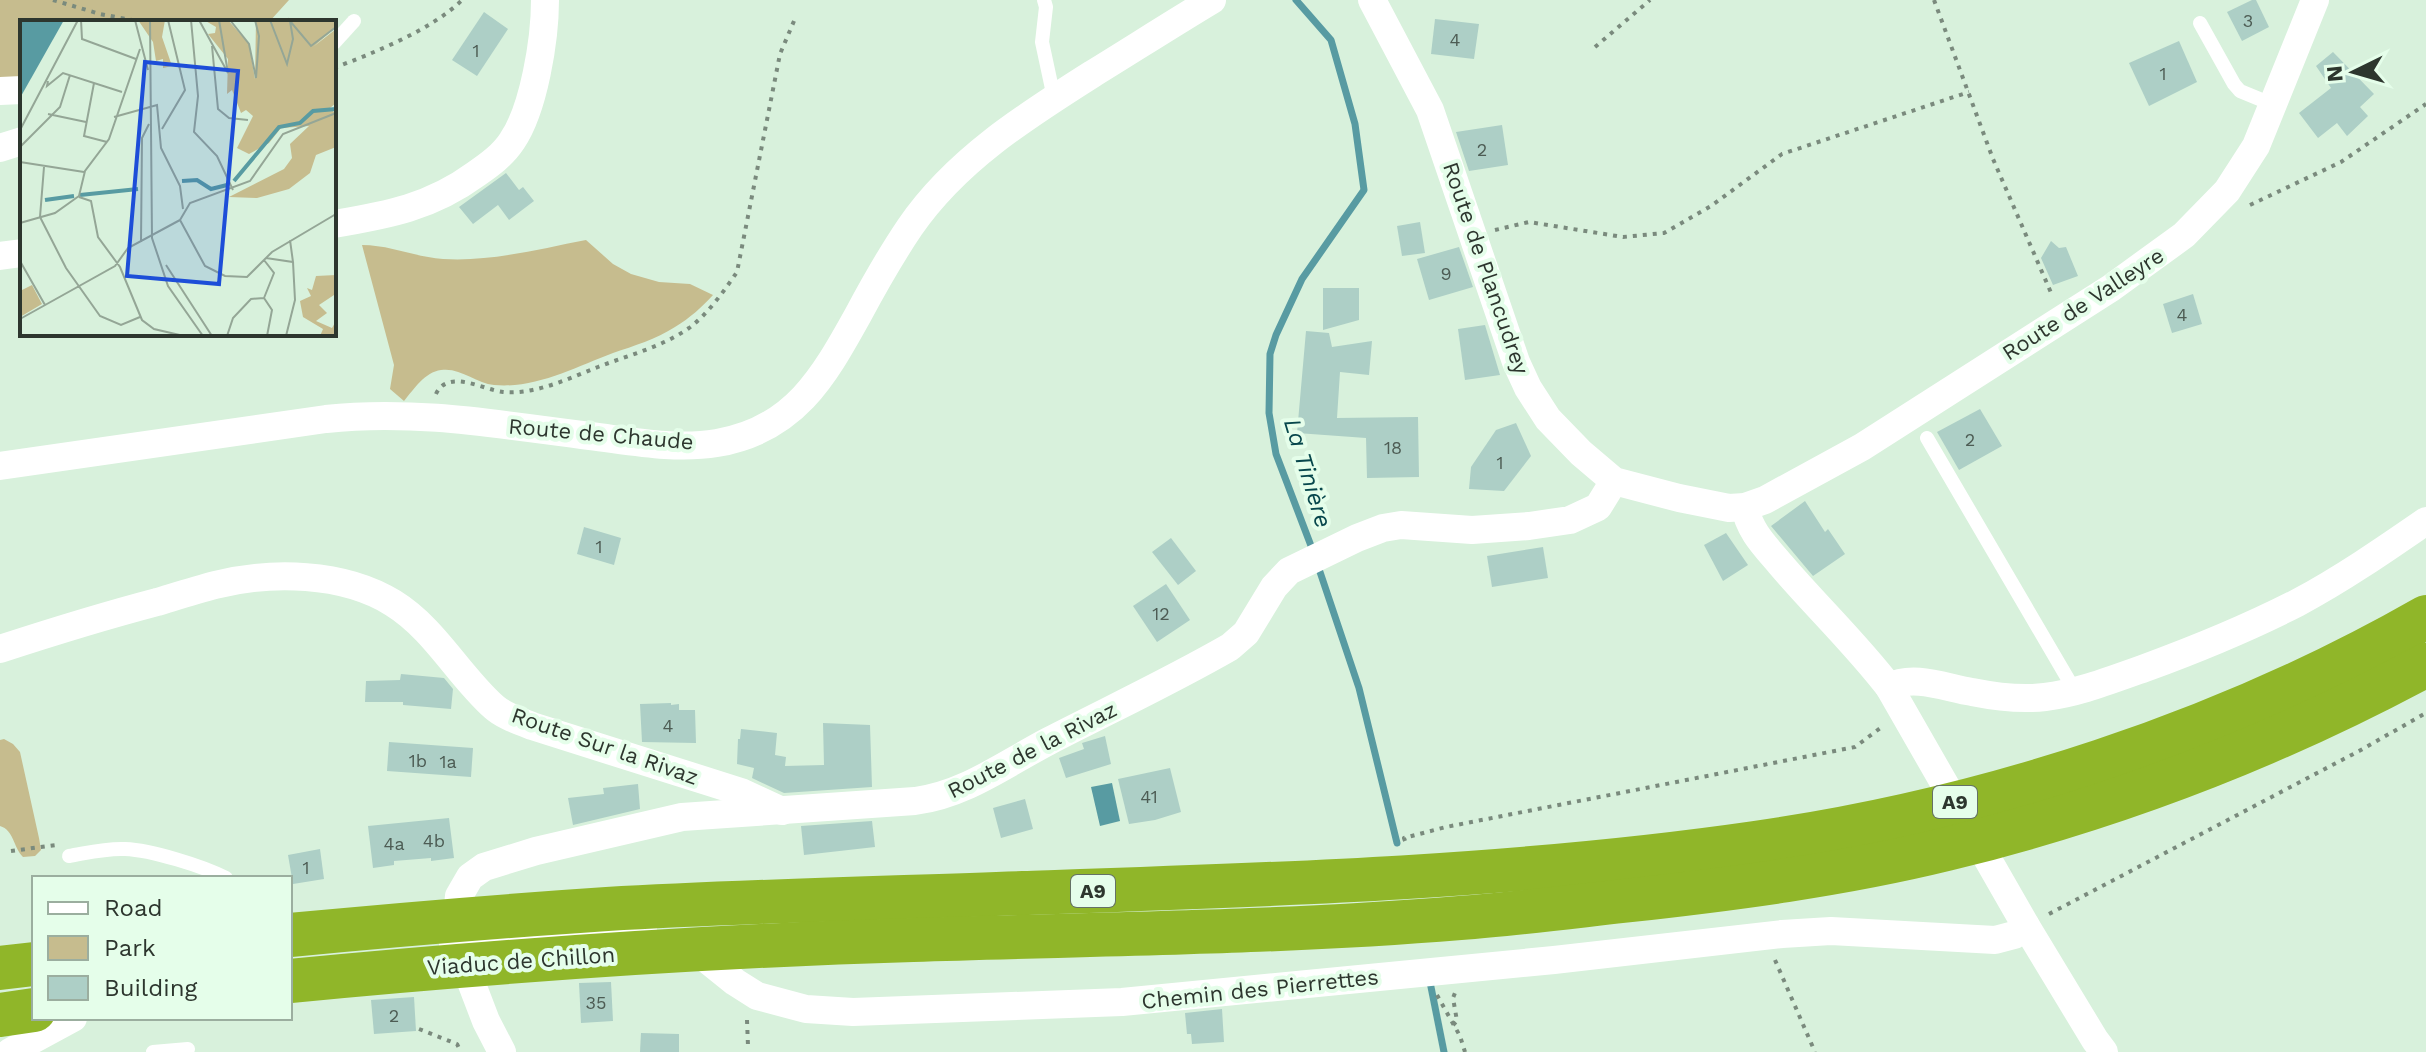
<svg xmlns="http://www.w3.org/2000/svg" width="2426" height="1052" viewBox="0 0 2426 1052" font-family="'Work Sans',sans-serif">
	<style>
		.green { fill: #c6bc8e }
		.water { fill: #589ba2 }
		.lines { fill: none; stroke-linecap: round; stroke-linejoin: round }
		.stream { stroke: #589ba2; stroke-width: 7 }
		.building { fill: #adcfc6 }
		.path { stroke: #7a8a7d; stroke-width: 4; stroke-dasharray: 4 6; stroke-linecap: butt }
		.lane { stroke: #fff; stroke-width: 14 }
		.street { stroke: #fff; stroke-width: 28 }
		.highway { stroke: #90b629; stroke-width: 44 }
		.labels { text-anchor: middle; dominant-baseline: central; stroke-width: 8; stroke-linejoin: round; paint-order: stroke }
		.number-label { font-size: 18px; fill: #4d5c54 }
		.shield { fill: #e5feea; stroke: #647266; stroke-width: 2 }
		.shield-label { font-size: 20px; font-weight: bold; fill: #2d362e }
		.street-label { font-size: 22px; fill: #2d362e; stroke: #e5feea }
		.water-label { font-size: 24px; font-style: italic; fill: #07474c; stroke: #e5feea }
		.inset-river { fill: none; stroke: #589ba2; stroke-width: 4 }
		.inset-road { fill: none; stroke: #94a696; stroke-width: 2 }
		.view { fill: #1d4ed8; fill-opacity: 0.15; stroke: #1d4ed8; stroke-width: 4 }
		.inset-edge { fill: none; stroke: #2d362e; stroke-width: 4 }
	</style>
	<rect width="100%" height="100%" fill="#d8f1dc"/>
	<g class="green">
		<polygon points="0,0 289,0 269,22 22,22 22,80 0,80"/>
		<path d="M586 240 613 264 631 274 659 282 690 284 713 295C702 307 690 318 675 327 656 339 634 346 613 353 575 367 536 389 494 385 476 383 460 367 441 370 425 372 414 389 404 401L390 389 394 365 362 245C390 245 415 257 443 259 491 262 539 249 586 240Z"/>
		<path d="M4 739 13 744 20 752 39 838 41 850 35 856 23 857C13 847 14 830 0 826V740Z"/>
	</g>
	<polygon class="water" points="1112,783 1120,821 1100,826 1091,787"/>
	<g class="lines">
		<g class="stream">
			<polyline points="1296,0 1331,40 1355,124 1364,190 1302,279 1276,335 1270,354 1269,413 1276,454 1313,551"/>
			<polyline points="1317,563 1359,688 1397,843"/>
			<polyline points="1430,982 1444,1052"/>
		</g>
	</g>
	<g class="building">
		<polygon points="2252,0 2256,0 2269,27 2242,41 2227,12"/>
		<polygon points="484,12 508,29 477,76 452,60"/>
		<polygon points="1435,19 1479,24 1474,59 1431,54"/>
		<polygon points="2179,41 2197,82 2149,106 2129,63"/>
		<polygon points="2333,52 2374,94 2360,107 2368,116 2347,136 2337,123 2318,138 2299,113 2331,88 2316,66"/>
		<polygon points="1502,125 1508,165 1469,171 1456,132"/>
		<polygon points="506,173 519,190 523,187 534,201 509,220 498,205 473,224 459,207"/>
		<polygon points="1420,222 1425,253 1402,256 1397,226"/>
		<polygon points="2051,241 2059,248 2066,247 2078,276 2053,285 2041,258"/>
		<polygon points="1459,247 1473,287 1429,300 1417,259"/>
		<polygon points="1323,288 1359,288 1359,320 1323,330"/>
		<polygon points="2193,294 2202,324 2172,333 2163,304"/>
		<polygon points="1485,325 1500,375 1465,380 1458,329"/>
		<polygon points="1306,331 1329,333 1332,347 1372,341 1369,375 1340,372 1337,418 1418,417 1419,477 1367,478 1366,438 1297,433"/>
		<polygon points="1980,409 2002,446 1959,470 1937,432"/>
		<polygon points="1516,423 1531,456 1504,491 1469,489 1471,467 1496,430"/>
		<polygon points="1805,501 1825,532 1828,529 1845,554 1813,576 1771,526"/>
		<polygon points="584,527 621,538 614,565 577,554"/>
		<polygon points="1726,533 1748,565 1723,581 1704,545"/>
		<polygon points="1171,538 1196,571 1178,585 1152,552"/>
		<polygon points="1543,547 1548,578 1492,587 1487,556"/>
		<polygon points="1166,584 1190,620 1157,642 1133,606"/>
		<polygon points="401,674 444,678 453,689 451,709 403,705 403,702 365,702 366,681 400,680"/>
		<polygon points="671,703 671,705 679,704 679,710 695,710 696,743 642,742 640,704"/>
		<polygon points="823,723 870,725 872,787 784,793 752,778 754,768 737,764 738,739 740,739 741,729 777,733 775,755 786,757 785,766 824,765"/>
		<polygon points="1105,736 1111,764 1066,778 1059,758 1084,749 1082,743"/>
		<polygon points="389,742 473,748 471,777 387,771"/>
		<polygon points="1170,768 1181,812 1155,820 1129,824 1118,779"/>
		<polygon points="638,784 640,809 573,825 568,798 604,794 603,788"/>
		<polygon points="1025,799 1033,829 1001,838 993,808"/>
		<polygon points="449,818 454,858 431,861 431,858 394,861 394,865 373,868 368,826"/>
		<polygon points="872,821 875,847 804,855 801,826"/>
		<polygon points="320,849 324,879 293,884 288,855"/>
		<polygon points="611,982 613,1021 581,1023 579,983"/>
		<polygon points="414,997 416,1031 374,1034 371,1000"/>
		<polygon points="1222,1009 1224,1042 1192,1044 1191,1034 1187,1034 1185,1013"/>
		<polygon points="641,1033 679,1034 679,1052 640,1052"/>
	</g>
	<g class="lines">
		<g class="path">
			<polyline points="53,0 100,14 142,22"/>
			<polyline points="1934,0 1993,159 2052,295"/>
			<polyline points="1595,47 1650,0"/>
			<path d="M334 68C373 53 432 30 462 0"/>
			<polyline points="2250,205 2341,162 2426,104"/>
			<polyline points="1495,230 1529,222 1623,237 1664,233 1711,206 1782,154 1969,92"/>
			<path d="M436 394C448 368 484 390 503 392 536 395 569 378 598 367 629 355 662 347 689 328 708 314 724 291 737 272L780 54 794 21"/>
			<polyline points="1405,841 1404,838 1446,827 1855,747 1883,726"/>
			<polyline points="11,851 56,845"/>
			<polyline points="2049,914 2359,751 2426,713"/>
			<polyline points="1775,960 1815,1052"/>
			<polyline points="1437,995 1460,1036 1465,1052"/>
			<polyline points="747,1020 748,1046"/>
			<polyline points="1453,1025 1457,1021 1453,998 1455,993"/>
			<polyline points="419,1029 457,1044 461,1052"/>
		</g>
		<g class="lane">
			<polyline points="1044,0 1046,7 1042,42 1054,98"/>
			<polyline points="2200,23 2234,84 2240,91 2274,105"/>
			<polyline points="334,43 354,21"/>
			<polyline points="1927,438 2075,691"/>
			<path d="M69 856C87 853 106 848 125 849 151 850 203 866 226 878"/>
			<polyline points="153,1052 188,1049"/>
		</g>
		<g class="street">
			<polyline points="1372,0 1430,110 1516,362 1528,388 1548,419 1581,453 1614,481 1679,498 1729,508 1745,507 1765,500 1862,447 2111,288 2184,235 2227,191 2256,146 2315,0"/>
			<polyline points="0,91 22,90"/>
			<polyline points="0,148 22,141"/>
			<path d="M334 224C388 215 431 207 476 174 489 165 503 155 512 141 534 109 545 39 545 0"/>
			<polyline points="0,256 22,253"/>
			<path d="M0 466 326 419C415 409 502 425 590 436 631 441 675 450 717 443 794 430 823 378 858 315 874 285 891 255 910 227 956 160 1026 116 1094 73 1133 49 1172 24 1212 0"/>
			<path d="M1745 507C1749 531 1766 547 1781 565 1816 606 1856 644 1889 687L2026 926 2095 1040 2104 1052"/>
			<path d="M0 649C52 632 104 616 157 602 177 596 196 590 215 585 271 571 343 572 393 603 435 629 458 675 494 707 504 716 520 721 532 726L741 792 782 811"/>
			<path d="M1889 687C1914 674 1946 688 1972 692 1997 697 2021 700 2045 697 2079 693 2113 679 2145 668 2197 649 2248 628 2297 603 2342 579 2384 550 2426 521"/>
			<polyline points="453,945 643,928"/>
			<polyline points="689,945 735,982 757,996 806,1009 853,1012 1122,1002 1554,960 1782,934 1831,931 1995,940 2014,935 2026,926"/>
			<polyline points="10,1052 73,1018"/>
			<path d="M502 1052 486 1021 468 974 456 926 459 896 470 877 484 867 536 851 682 817 915 801C966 794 1005 764 1049 741 1109 710 1171 681 1230 647L1246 633 1274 587 1289 571 1357 538 1383 528 1401 525 1472 530 1529 526 1570 520 1598 507 1614 481"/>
		</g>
		<g class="highway">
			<path d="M290 935C395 925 501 916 607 909 745 901 884 898 1023 893 1267 885 1512 878 1755 843 1986 810 2223 733 2426 617"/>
			<polyline points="0,968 34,964"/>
			<path d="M290 981C497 961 705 946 913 940 1095 934 1278 933 1460 918 1514 914 1569 907 1623 901 1732 889 1841 875 1947 849 2115 808 2274 747 2426 665"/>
			<polyline points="0,1015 34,1010"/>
		</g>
	</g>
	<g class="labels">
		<g class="number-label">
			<text x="2248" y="20">3</text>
			<text x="1455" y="39">4</text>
			<text x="476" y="50">1</text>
			<text x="2163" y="73">1</text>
			<text x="1482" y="149">2</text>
			<text x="1446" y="273">9</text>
			<text x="2182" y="314">4</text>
			<text x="1970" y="439">2</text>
			<text x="1393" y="447">18</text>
			<text x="1500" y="462">1</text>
			<text x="599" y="546">1</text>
			<text x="1161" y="613">12</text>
			<text x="668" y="725">4</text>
			<text x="418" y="760">1b</text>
			<text x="448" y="761">1a</text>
			<text x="1149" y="796">41</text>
			<text x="434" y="840">4b</text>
			<text x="394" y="843">4a</text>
			<text x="306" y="867">1</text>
			<text x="596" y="1002">35</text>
			<text x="394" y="1015">2</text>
		</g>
		<g class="shield">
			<rect x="1933" y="786" width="44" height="32" rx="6"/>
			<rect x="1071" y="875" width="44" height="32" rx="6"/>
		</g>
		<g class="shield-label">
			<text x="1955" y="802">A9</text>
			<text x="1093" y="891">A9</text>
		</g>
		<g class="street-label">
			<text transform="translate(1486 268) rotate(71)">Route de Plancudrey</text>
			<text transform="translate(2083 304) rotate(-33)">Route de Valleyre</text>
			<text transform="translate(601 434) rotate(5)">Route de Chaude</text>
			<text transform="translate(605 746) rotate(19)">Route Sur la Rivaz</text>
			<text transform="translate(1032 750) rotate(-27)">Route de la Rivaz</text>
			<text transform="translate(521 961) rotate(-4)">Viaduc de Chillon</text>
			<text transform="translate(1260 989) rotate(-6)">Chemin des Pierrettes</text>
		</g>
		<g class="water-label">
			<text transform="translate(1308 473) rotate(73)">La Tinière</text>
		</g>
	</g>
	<g transform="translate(20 20)">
		<rect width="316" height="316" fill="#d8f1dc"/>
		<path d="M118 0H145L142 17 152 46 143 48V39L136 41 133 22ZM184 0H208L229 24 235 59 236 0H316V7L293 27 316 9V83L310 88 316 94V127L296 135 290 153 269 169 237 178 209 177 264 149 272 138 270 124 289 106 261 108 249 123 229 134 217 128 233 96 226 90 221 93 212 70 207 74 208 39 188 14 195 13 196 7ZM316 255 314 275 299 285 307 293 296 301 312 308 316 301V316H300L303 309 283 297 280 281 291 276 287 268 292 270 296 256ZM12 265 22 284 0 297V271Z" fill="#c6bc8e"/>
		<path d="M0 0H44L0 78Z" fill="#589ba2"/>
		<path class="inset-river" d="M162 161 177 160 191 169 207 165M214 161 259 107 280 103 293 91 316 89M60 175 118 169M25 180 54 176"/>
		<path class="inset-road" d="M61 0 62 19 116 39M115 0 128 50M130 0 132 218 148 266 183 316M171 0 178 76 174 112 197 136 213 170M179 0 208 53 199 0M210 0 229 24 236 58 239 16 235 0M250 0 267 44 273 19 270 1 291 26 316 7M192 26 198 89 209 98 228 100M28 61 27 66 43 53 102 72M74 63 64 116 87 122M28 94 66 102M94 97 137 85 141 128 160 166 163 189M142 109 165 70 148 0M0 110 58 0M0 127 40 87 50 55M0 142 64 152M24 147 20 197 46 248 80 296 101 305 120 297M59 177 71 181 78 217 100 247 122 300 134 309 164 316M160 200 185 246 205 256 227 257 252 232 316 194M160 200 170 183 230 161 263 114 316 93M0 203 35 193 59 176 65 151 89 119 120 29M121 222 122 118 129 104M246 238 273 242 270 220M244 240 254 253 244 278M0 241 25 285M146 245 192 316M244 278 252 290 247 316M0 299 95 246 108 228 160 200M207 316 213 298 231 279 244 278M266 316 275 280 273 242"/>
		<path class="view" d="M125 42 218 51 199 264 107 256Z"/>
		<rect width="316" height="316" class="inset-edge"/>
	</g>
	<rect x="32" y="876" width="260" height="144" fill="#e5feea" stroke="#9bae9f" stroke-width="2"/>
	<rect x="48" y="902" width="40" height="12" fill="#ffffff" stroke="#9bae9f" stroke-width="2"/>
	<text x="104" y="916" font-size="24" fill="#2d362e">Road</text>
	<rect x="48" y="936" width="40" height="24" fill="#c6bc8e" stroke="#9bae9f" stroke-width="2"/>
	<text x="104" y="956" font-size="24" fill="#2d362e">Park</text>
	<rect x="48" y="976" width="40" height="24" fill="#adcfc6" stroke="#9bae9f" stroke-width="2"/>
	<text x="104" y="996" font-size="24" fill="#2d362e">Building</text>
	<g transform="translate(2354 72) rotate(265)" stroke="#e5feea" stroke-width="6" paint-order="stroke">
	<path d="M0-6L14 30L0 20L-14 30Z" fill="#2d362e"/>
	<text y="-12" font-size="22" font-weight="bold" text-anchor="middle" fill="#2d362e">N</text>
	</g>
</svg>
